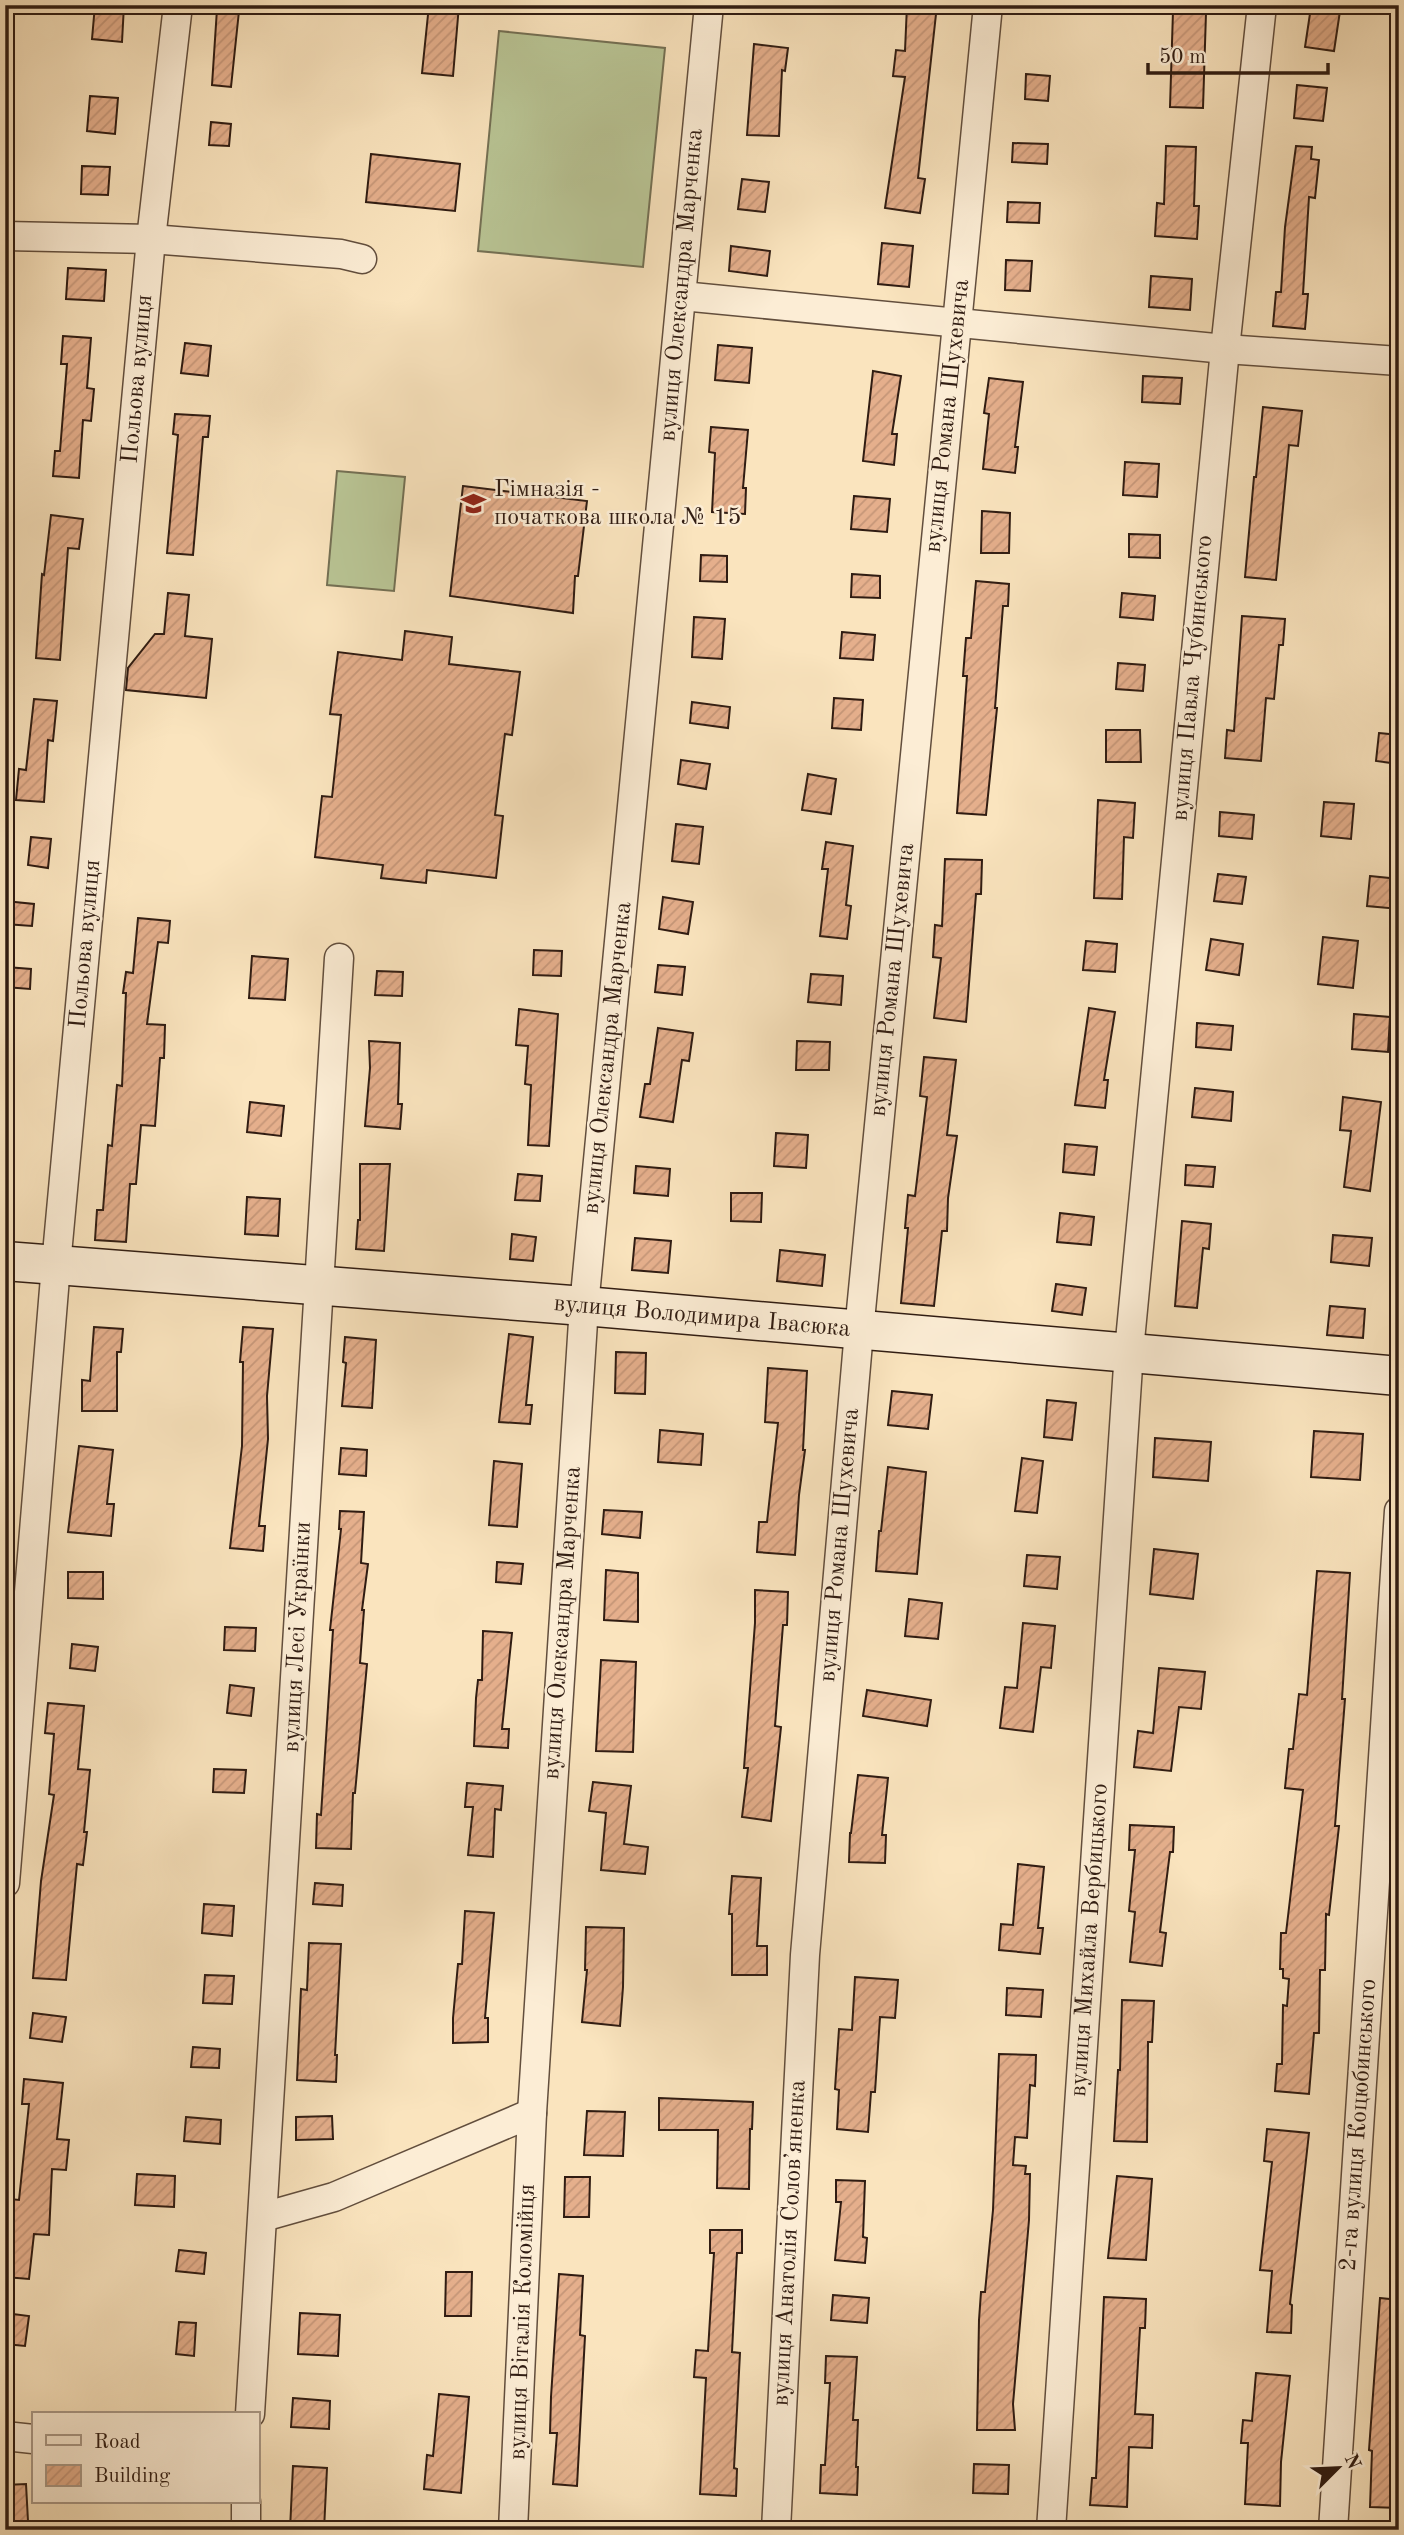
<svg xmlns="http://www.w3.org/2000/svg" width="1404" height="2535" viewBox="0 0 1404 2535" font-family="'Old Standard TT',serif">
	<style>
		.garden { fill: #b9c595; stroke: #747054; stroke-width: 2 }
		.building { fill: url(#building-hatch); stroke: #301c12; stroke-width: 2 }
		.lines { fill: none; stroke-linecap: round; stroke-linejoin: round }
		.street-casing { stroke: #624e3d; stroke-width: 31 }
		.secondary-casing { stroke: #301c12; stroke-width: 41 }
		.street { stroke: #fcedd5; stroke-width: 28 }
		.secondary { stroke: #fcedd5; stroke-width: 38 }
		.labels { text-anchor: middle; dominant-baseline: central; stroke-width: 5; stroke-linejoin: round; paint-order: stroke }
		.street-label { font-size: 24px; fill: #301c12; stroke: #fcedd5 }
		.poi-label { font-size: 24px; fill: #301c12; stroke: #fcedd5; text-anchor: start }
	</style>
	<defs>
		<pattern id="building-hatch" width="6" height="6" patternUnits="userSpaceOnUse" patternTransform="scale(1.75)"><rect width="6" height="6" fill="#e5af8c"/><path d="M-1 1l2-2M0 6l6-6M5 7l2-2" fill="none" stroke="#c59678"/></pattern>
	</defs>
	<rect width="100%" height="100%" fill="#fae4be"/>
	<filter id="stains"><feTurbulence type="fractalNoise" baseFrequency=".00286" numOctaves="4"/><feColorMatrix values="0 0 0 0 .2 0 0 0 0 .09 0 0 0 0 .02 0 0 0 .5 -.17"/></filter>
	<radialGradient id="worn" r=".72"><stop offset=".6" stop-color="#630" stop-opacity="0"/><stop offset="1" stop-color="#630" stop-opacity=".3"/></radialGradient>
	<g class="garden">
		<polygon points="499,31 665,48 643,267 478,251"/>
		<polygon points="337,471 405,477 394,591 327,585"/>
	</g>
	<g class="building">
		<polygon points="95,5 124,5 122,42 92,39"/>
		<polygon points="429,5 459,5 453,76 422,73"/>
		<polygon points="907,5 937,5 918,178 925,179 920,213 885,208 905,77 893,76 896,50 905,51"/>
		<polygon points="1311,7 1340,11 1334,51 1305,47"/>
		<polygon points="217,9 239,11 231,87 212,85"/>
		<polygon points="1173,11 1206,13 1203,108 1170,107"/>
		<polygon points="754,44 788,48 785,71 782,70 779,136 747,135"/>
		<polygon points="1026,74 1050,76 1048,101 1025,99"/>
		<polygon points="1297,85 1327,88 1323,121 1294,118"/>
		<polygon points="90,96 118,98 115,134 87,131"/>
		<polygon points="211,122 231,124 229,146 209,145"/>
		<polygon points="1013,143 1048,144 1047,164 1012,162"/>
		<polygon points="1166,146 1196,147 1194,206 1199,206 1197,239 1155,236 1157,203 1164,204"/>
		<polygon points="1296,146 1312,147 1311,159 1319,160 1315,198 1309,197 1303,294 1308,294 1305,329 1273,326 1276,292 1281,292 1285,227"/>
		<polygon points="371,154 460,164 455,211 366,202"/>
		<polygon points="82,166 110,167 108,195 81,194"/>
		<polygon points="742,179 769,182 765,212 738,209"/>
		<polygon points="1008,202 1040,203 1039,223 1007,222"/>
		<polygon points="882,243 913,246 909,287 878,284"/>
		<polygon points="731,246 770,251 767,276 729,271"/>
		<polygon points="1006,260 1032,261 1030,291 1005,290"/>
		<polygon points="68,268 106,270 104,301 66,299"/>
		<polygon points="1151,276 1192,279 1190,310 1149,307"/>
		<polygon points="63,336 91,338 87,388 94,389 91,421 83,420 79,478 53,476 55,451 60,451 67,364 61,364"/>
		<polygon points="185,343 211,346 208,376 181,373"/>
		<polygon points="718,345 752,348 749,383 715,380"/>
		<polygon points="873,371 901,376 892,434 897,434 894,465 863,461"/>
		<polygon points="1143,376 1182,378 1180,404 1142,402"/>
		<polygon points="989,378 1023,382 1015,447 1018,447 1015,473 983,469 989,414 984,413"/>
		<polygon points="1263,407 1302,411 1298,446 1289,445 1276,580 1245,577 1254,477 1256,477"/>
		<polygon points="175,414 210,416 208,437 203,437 193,555 167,553 178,435 173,434"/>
		<polygon points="711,427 748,430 743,488 746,488 745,514 712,512 715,453 709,452"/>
		<polygon points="1125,462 1159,464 1157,497 1123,495"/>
		<polygon points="463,486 587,501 578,576 575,576 573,613 450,596"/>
		<polygon points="854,496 890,499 887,532 851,529"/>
		<polygon points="982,511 1010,513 1009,553 981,553"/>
		<polygon points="51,515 83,519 79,549 68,548 60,660 36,658 42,574 44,575"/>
		<polygon points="1129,534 1160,535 1160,558 1129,557"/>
		<polygon points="701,555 727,556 727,582 700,581"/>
		<polygon points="852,574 880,576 880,598 851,597"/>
		<polygon points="976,581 1009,584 1008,606 1003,606 995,708 997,708 986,815 957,813 967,676 963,676 966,638 971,638"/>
		<polygon points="168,593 189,595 185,636 212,639 206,698 126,690 128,668 155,634 164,634"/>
		<polygon points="1122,593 1155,596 1153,620 1120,617"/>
		<polygon points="1242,616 1285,619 1283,645 1279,645 1274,699 1266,698 1261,761 1225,758 1227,730 1234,731"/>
		<polygon points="694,617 725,619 722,659 692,657"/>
		<polygon points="405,631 452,637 449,664 520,672 512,735 505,734 495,815 503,816 496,878 427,870 426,883 381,878 383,865 315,857 322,796 332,797 341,715 330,714 338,652 402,660"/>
		<polygon points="842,632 875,635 873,660 840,658"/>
		<polygon points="1118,663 1145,665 1143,691 1116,689"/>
		<polygon points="834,698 863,700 861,730 832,728"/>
		<polygon points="34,699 57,701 53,741 48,740 44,802 16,800 19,769 26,770"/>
		<polygon points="692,702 730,707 728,728 690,723"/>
		<polygon points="1106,730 1140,730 1141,762 1106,762"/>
		<polygon points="1379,733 1399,735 1399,764 1376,761"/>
		<polygon points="681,760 710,764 706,789 678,784"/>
		<polygon points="808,774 836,779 831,814 802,810"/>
		<polygon points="1098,800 1135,803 1133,838 1124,837 1122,899 1094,898"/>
		<polygon points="1324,802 1354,804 1351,839 1321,836"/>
		<polygon points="1220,812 1254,815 1252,839 1219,836"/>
		<polygon points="676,824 703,827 699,864 672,861"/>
		<polygon points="31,837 51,839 48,868 28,865"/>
		<polygon points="826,842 853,846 846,905 851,906 847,939 820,936 828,869 822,869"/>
		<polygon points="945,859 982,860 981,894 976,894 966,1022 934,1018 941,958 933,957 935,925 942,926"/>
		<polygon points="1218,874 1246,877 1242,904 1214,901"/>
		<polygon points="1370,876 1399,879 1399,909 1367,906"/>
		<polygon points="663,897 693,902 688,934 659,929"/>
		<polygon points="5,901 34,904 32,926 5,924"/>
		<polygon points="138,918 170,921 168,943 158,942 147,1024 165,1025 164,1058 160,1058 155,1126 141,1125 136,1184 130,1184 126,1242 95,1240 97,1210 103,1210 108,1145 112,1146 117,1085 122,1086 126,993 123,993 126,972 133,973"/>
		<polygon points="1323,937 1358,941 1353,988 1318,984"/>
		<polygon points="1211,939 1243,944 1239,975 1206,970"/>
		<polygon points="1086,941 1117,944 1115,972 1083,970"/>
		<polygon points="534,950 562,951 561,976 533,975"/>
		<polygon points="252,956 288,959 285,1000 249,998"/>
		<polygon points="658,965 685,967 682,995 655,992"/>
		<polygon points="6,967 31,969 30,989 5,987"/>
		<polygon points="377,971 403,972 402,996 375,995"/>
		<polygon points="811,974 843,976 841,1005 808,1002"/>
		<polygon points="1089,1008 1115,1012 1104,1080 1108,1080 1105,1108 1075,1105"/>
		<polygon points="519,1009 558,1014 549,1146 528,1145 531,1085 525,1084 528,1046 516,1045"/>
		<polygon points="1354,1014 1390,1017 1388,1052 1352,1049"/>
		<polygon points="1197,1023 1233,1026 1231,1050 1196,1047"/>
		<polygon points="658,1028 693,1033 689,1061 682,1060 673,1122 640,1117 645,1084 650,1084"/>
		<polygon points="369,1041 400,1043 398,1104 402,1104 400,1129 365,1126 370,1068"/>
		<polygon points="797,1041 830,1042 829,1070 796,1070"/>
		<polygon points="924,1057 956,1060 947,1135 957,1136 948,1198 947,1231 942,1231 934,1306 901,1303 908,1228 905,1228 908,1195 915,1196 927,1097 920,1096"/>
		<polygon points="1195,1088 1233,1092 1231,1121 1192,1117"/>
		<polygon points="1343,1097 1381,1102 1370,1191 1344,1187 1351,1131 1340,1130"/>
		<polygon points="250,1102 284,1106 281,1136 247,1132"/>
		<polygon points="776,1133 808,1135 806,1168 774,1166"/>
		<polygon points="1065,1144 1097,1147 1094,1175 1063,1172"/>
		<polygon points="360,1164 390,1164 384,1251 356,1249 358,1220 360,1220"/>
		<polygon points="1186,1165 1215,1167 1213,1187 1185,1185"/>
		<polygon points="636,1166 670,1169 668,1196 634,1193"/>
		<polygon points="518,1174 542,1176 540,1201 515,1200"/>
		<polygon points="731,1193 762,1193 761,1222 731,1221"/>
		<polygon points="247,1197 280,1199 278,1236 245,1234"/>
		<polygon points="1060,1213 1094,1217 1091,1245 1057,1242"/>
		<polygon points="1182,1221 1211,1224 1209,1249 1203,1248 1197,1308 1175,1306"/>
		<polygon points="512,1234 536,1237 533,1261 510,1259"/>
		<polygon points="1333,1235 1372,1238 1369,1266 1331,1262"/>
		<polygon points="635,1238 671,1241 668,1273 632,1270"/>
		<polygon points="780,1250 825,1255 822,1286 777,1281"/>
		<polygon points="1056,1284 1086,1288 1082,1315 1052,1311"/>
		<polygon points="1330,1306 1365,1309 1363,1338 1327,1335"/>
		<polygon points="94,1327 123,1329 121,1352 117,1352 117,1411 82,1411 82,1380 90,1381"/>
		<polygon points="243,1327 273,1329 267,1396 268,1439 259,1526 265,1526 263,1551 230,1548 242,1446 243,1362 240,1362"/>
		<polygon points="509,1334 533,1337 526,1405 532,1405 530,1424 499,1422"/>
		<polygon points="345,1337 376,1340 372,1408 342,1406 346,1363 343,1362"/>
		<polygon points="616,1352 646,1353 645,1394 615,1393"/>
		<polygon points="768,1368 807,1371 803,1450 805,1450 799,1495 795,1555 757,1552 759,1522 767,1522 778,1423 765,1422"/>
		<polygon points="892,1391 932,1395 928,1429 888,1425"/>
		<polygon points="1047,1400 1076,1403 1072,1440 1044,1437"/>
		<polygon points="660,1430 703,1434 701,1465 658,1462"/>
		<polygon points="1314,1431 1363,1434 1360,1480 1311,1477"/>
		<polygon points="1155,1438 1211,1442 1208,1481 1153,1477"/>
		<polygon points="79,1446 113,1450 107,1504 114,1504 111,1536 68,1532"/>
		<polygon points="341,1448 367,1450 366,1476 339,1474"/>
		<polygon points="1022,1458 1043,1461 1037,1513 1015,1511"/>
		<polygon points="494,1461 522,1464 517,1527 489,1525"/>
		<polygon points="888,1467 926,1472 917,1574 876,1571 879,1531 881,1531"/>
		<polygon points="604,1510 642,1512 640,1538 602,1534"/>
		<polygon points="340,1511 364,1512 361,1563 368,1564 362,1610 364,1610 360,1663 367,1664 355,1793 353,1793 351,1849 316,1848 317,1814 321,1815 333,1630 330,1630 341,1529 339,1529"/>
		<polygon points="1154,1549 1198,1554 1193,1599 1150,1594"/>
		<polygon points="1027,1555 1060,1557 1057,1589 1024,1586"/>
		<polygon points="497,1562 523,1564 521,1584 496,1582"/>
		<polygon points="606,1570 638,1573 638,1622 604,1620"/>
		<polygon points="1317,1571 1350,1573 1342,1699 1345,1699 1335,1826 1339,1826 1329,1915 1326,1914 1325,1970 1320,1970 1319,2033 1314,2033 1309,2094 1275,2091 1277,2064 1282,2064 1283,2005 1287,2006 1289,1979 1283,1978 1283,1969 1280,1969 1281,1933 1286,1933 1303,1790 1285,1788 1289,1749 1293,1749 1299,1694 1307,1695"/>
		<polygon points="68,1572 103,1572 103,1599 68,1598"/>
		<polygon points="755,1590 788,1592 787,1625 783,1625 775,1726 781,1727 771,1821 742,1817 748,1768 744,1768 755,1623"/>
		<polygon points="909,1599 942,1603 938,1639 905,1636"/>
		<polygon points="1023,1623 1055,1626 1051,1668 1041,1667 1033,1732 1000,1728 1005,1687 1017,1688"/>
		<polygon points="225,1627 256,1628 255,1651 224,1650"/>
		<polygon points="483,1631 512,1633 502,1729 509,1729 508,1748 474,1746 476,1698 478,1680 482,1680"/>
		<polygon points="72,1644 98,1647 95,1671 70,1668"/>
		<polygon points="601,1660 636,1662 633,1752 596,1751"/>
		<polygon points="1159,1668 1205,1672 1201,1709 1179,1707 1171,1771 1134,1767 1138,1731 1153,1733"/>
		<polygon points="230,1685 254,1688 251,1716 227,1713"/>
		<polygon points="867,1690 931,1700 927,1726 863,1716"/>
		<polygon points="48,1703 84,1706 78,1769 90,1770 84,1832 87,1832 83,1865 77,1864 66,1980 33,1978 41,1881 54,1795 49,1794 54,1734 45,1733"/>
		<polygon points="214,1769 246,1770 244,1793 213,1792"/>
		<polygon points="858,1775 888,1778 882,1835 886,1835 885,1863 849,1862 850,1833 851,1833"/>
		<polygon points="593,1782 631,1786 624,1844 648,1847 645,1874 601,1870 606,1813 589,1811"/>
		<polygon points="467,1783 503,1786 501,1810 495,1809 493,1857 468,1855 473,1807 465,1807"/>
		<polygon points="1130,1825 1174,1827 1173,1852 1170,1852 1160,1932 1166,1933 1162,1966 1130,1962 1135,1912 1129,1911 1135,1850 1129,1850"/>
		<polygon points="1018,1864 1044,1867 1038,1928 1043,1928 1040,1954 999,1950 1001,1924 1013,1925"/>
		<polygon points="732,1876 761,1878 757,1946 767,1946 767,1975 732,1975 732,1914 729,1914"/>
		<polygon points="315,1883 343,1885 342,1906 313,1904"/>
		<polygon points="204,1904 234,1906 232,1936 202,1933"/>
		<polygon points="465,1911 494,1913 485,2018 488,2018 488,2042 453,2043 453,2018 458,1964 462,1964"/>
		<polygon points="586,1927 624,1928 623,1987 620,2026 582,2022 587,1970 585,1970"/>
		<polygon points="309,1943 341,1944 335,2055 337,2055 336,2082 297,2080 301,1989 307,1990"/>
		<polygon points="205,1975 234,1976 232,2004 203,2003"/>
		<polygon points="855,1977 898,1980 895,2018 880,2017 875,2092 871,2092 868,2132 837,2129 839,2090 835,2089 839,2029 852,2030"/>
		<polygon points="1007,1988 1043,1990 1041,2017 1006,2015"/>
		<polygon points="1122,2000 1154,2001 1152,2042 1148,2042 1147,2142 1114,2141 1118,2070 1120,2070"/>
		<polygon points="33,2013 66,2017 62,2042 30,2038"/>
		<polygon points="193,2047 220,2049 219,2068 191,2067"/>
		<polygon points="999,2054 1036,2055 1035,2086 1030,2085 1027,2138 1015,2137 1013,2165 1026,2166 1025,2174 1030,2174 1029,2220 1013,2404 1015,2430 977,2430 979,2320 981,2292 985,2292 993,2210"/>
		<polygon points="24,2079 63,2083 57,2139 69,2140 66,2170 52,2169 49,2235 34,2234 29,2279 5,2277 5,2249 8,2250 11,2199 19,2200 29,2104 22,2104"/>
		<polygon points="659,2098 753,2102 752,2129 750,2129 749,2189 717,2188 718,2130 659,2130"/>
		<polygon points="587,2111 625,2112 623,2156 584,2155"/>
		<polygon points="332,2116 333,2139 296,2140 296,2117"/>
		<polygon points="186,2117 221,2120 220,2144 184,2141"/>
		<polygon points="1267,2129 1309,2133 1290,2304 1292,2305 1291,2333 1267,2332 1272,2271 1260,2270 1272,2162 1264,2161"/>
		<polygon points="137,2174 175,2176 174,2207 135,2205"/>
		<polygon points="1117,2176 1152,2179 1146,2260 1108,2258"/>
		<polygon points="565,2177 590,2177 589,2217 564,2217"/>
		<polygon points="836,2180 865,2181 863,2237 867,2238 865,2263 835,2260 841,2202 836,2202"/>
		<polygon points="710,2230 742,2230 742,2253 737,2253 732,2352 740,2353 734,2468 737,2469 736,2496 700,2494 706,2378 694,2377 696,2350 708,2351 714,2253 710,2253"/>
		<polygon points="179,2250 206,2253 204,2274 176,2271"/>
		<polygon points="446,2272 472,2272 471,2316 445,2316"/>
		<polygon points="559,2274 583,2276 580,2335 585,2336 577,2486 553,2484 557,2433 550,2433 551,2397"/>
		<polygon points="833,2295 869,2298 867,2323 831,2320"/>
		<polygon points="1104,2297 1146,2299 1145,2328 1140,2328 1135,2414 1153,2415 1152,2448 1129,2447 1127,2507 1090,2505 1092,2478 1096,2478"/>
		<polygon points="1380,2298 1399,2300 1399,2508 1370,2507 1372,2451 1369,2450"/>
		<polygon points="5,2313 29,2316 25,2346 5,2344"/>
		<polygon points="300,2313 340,2315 338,2356 298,2354"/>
		<polygon points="179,2322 196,2323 194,2356 176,2354"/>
		<polygon points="826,2356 857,2357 853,2420 858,2420 856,2467 858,2467 857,2495 820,2493 821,2465 825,2465 830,2383 825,2383"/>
		<polygon points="1256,2373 1290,2376 1281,2462 1280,2506 1245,2504 1248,2443 1241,2443 1243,2420 1252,2421"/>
		<polygon points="439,2394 469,2397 461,2493 424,2489 427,2455 433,2456"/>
		<polygon points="293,2398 330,2401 329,2429 291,2427"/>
		<polygon points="974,2464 1009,2465 1008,2494 973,2493"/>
		<polygon points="293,2466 327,2468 324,2530 290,2530"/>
		<polygon points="26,2484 28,2521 5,2522 5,2485"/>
	</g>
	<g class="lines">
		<defs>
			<g id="street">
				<polyline points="5,236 151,239 341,254 362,259"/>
				<polyline points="682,296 1225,349 1399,361"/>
				<polyline points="5,1883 56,1265 151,239 178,5"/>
				<polyline points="263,2217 334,2197 532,2113"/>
				<polyline points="250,2414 339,958"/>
				<polyline points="5,2436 33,2439"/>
				<polyline points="246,2530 246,2502"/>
				<polyline points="513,2530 532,2113 584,1306 709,5"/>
				<polyline points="776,2530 805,1955 859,1331 988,5"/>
				<polyline points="1051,2530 1129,1351 1225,349 1262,5"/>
				<polyline points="1333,2530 1399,1511"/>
			</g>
			<polyline id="secondary" points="5,1261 584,1306 1399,1376"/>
		</defs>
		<use href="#street" class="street-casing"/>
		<use href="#secondary" class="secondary-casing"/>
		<use href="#street" class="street"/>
		<use href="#secondary" class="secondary"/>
	</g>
	<defs>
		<symbol id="school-bare" viewBox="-9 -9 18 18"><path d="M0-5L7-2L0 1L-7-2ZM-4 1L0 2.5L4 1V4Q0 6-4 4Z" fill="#8f2418" stroke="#fcedd5" stroke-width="2.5" paint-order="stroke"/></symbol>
	</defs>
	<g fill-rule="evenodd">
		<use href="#school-bare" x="456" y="486" width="35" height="35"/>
	</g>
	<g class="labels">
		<g class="street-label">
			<text transform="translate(682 285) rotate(-85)">вулиця Олександра Марченка</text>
			<text transform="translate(138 379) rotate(-85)">Польова вулиця</text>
			<text transform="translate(948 416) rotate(-84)">вулиця Романа Шухевича</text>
			<text transform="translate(1193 678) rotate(-85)">вулиця Павла Чубинського</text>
			<text transform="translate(86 944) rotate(-85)">Польова вулиця</text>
			<text transform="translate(893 980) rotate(-84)">вулиця Романа Шухевича</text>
			<text transform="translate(608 1058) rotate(-84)">вулиця Олександра Марченка</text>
			<text transform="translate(702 1317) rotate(5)">вулиця Володимира Івасюка</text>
			<text transform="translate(840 1545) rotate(-85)">вулиця Романа Шухевича</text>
			<text transform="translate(563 1623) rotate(-86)">вулиця Олександра Марченка</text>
			<text transform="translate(298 1637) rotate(-87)">вулиця Лесі Українки</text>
			<text transform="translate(1090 1940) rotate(-86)">вулиця Михайла Вербицького</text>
			<text transform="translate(1359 2125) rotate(-86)">2-га вулиця Коцюбинського</text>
			<text transform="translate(790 2243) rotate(-87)">вулиця Анатолія Соловʼяненка</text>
			<text transform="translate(523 2322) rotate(-88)">вулиця Віталія Коломійця</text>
		</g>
		<g class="poi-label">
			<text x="494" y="490">Гімназія -<tspan x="494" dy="28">початкова школа № 15</tspan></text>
		</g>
	</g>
	<rect width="1404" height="2535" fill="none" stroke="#fae4be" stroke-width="28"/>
	<rect x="7" y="7" width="1390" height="2521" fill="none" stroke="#301c12" stroke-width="3.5"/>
	<rect x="14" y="14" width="1376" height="2507" fill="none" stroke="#301c12" stroke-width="2"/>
	<rect x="32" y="2412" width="228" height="91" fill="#fcedd5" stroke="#aa9987" stroke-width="2"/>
	<rect x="46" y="2435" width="35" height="10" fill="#fcedd5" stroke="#aa9987" stroke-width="2"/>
	<text x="94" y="2448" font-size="21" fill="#301c12">Road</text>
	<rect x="46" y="2465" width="35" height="21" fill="url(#building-hatch)" stroke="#aa9987" stroke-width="2"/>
	<text x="94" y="2482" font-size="21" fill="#301c12">Building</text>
	<g transform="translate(1338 2468) rotate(66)" stroke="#fcedd5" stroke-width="5" paint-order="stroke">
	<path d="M0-5L12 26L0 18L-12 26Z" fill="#301c12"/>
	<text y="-10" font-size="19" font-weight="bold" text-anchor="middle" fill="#301c12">N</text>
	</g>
	<path d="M1148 63v10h180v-10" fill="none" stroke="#301c12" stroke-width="3.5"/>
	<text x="1159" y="63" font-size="21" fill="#301c12" stroke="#fcedd5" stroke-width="5" paint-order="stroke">50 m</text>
	<rect width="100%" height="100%" filter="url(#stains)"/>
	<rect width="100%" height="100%" fill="url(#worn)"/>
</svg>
